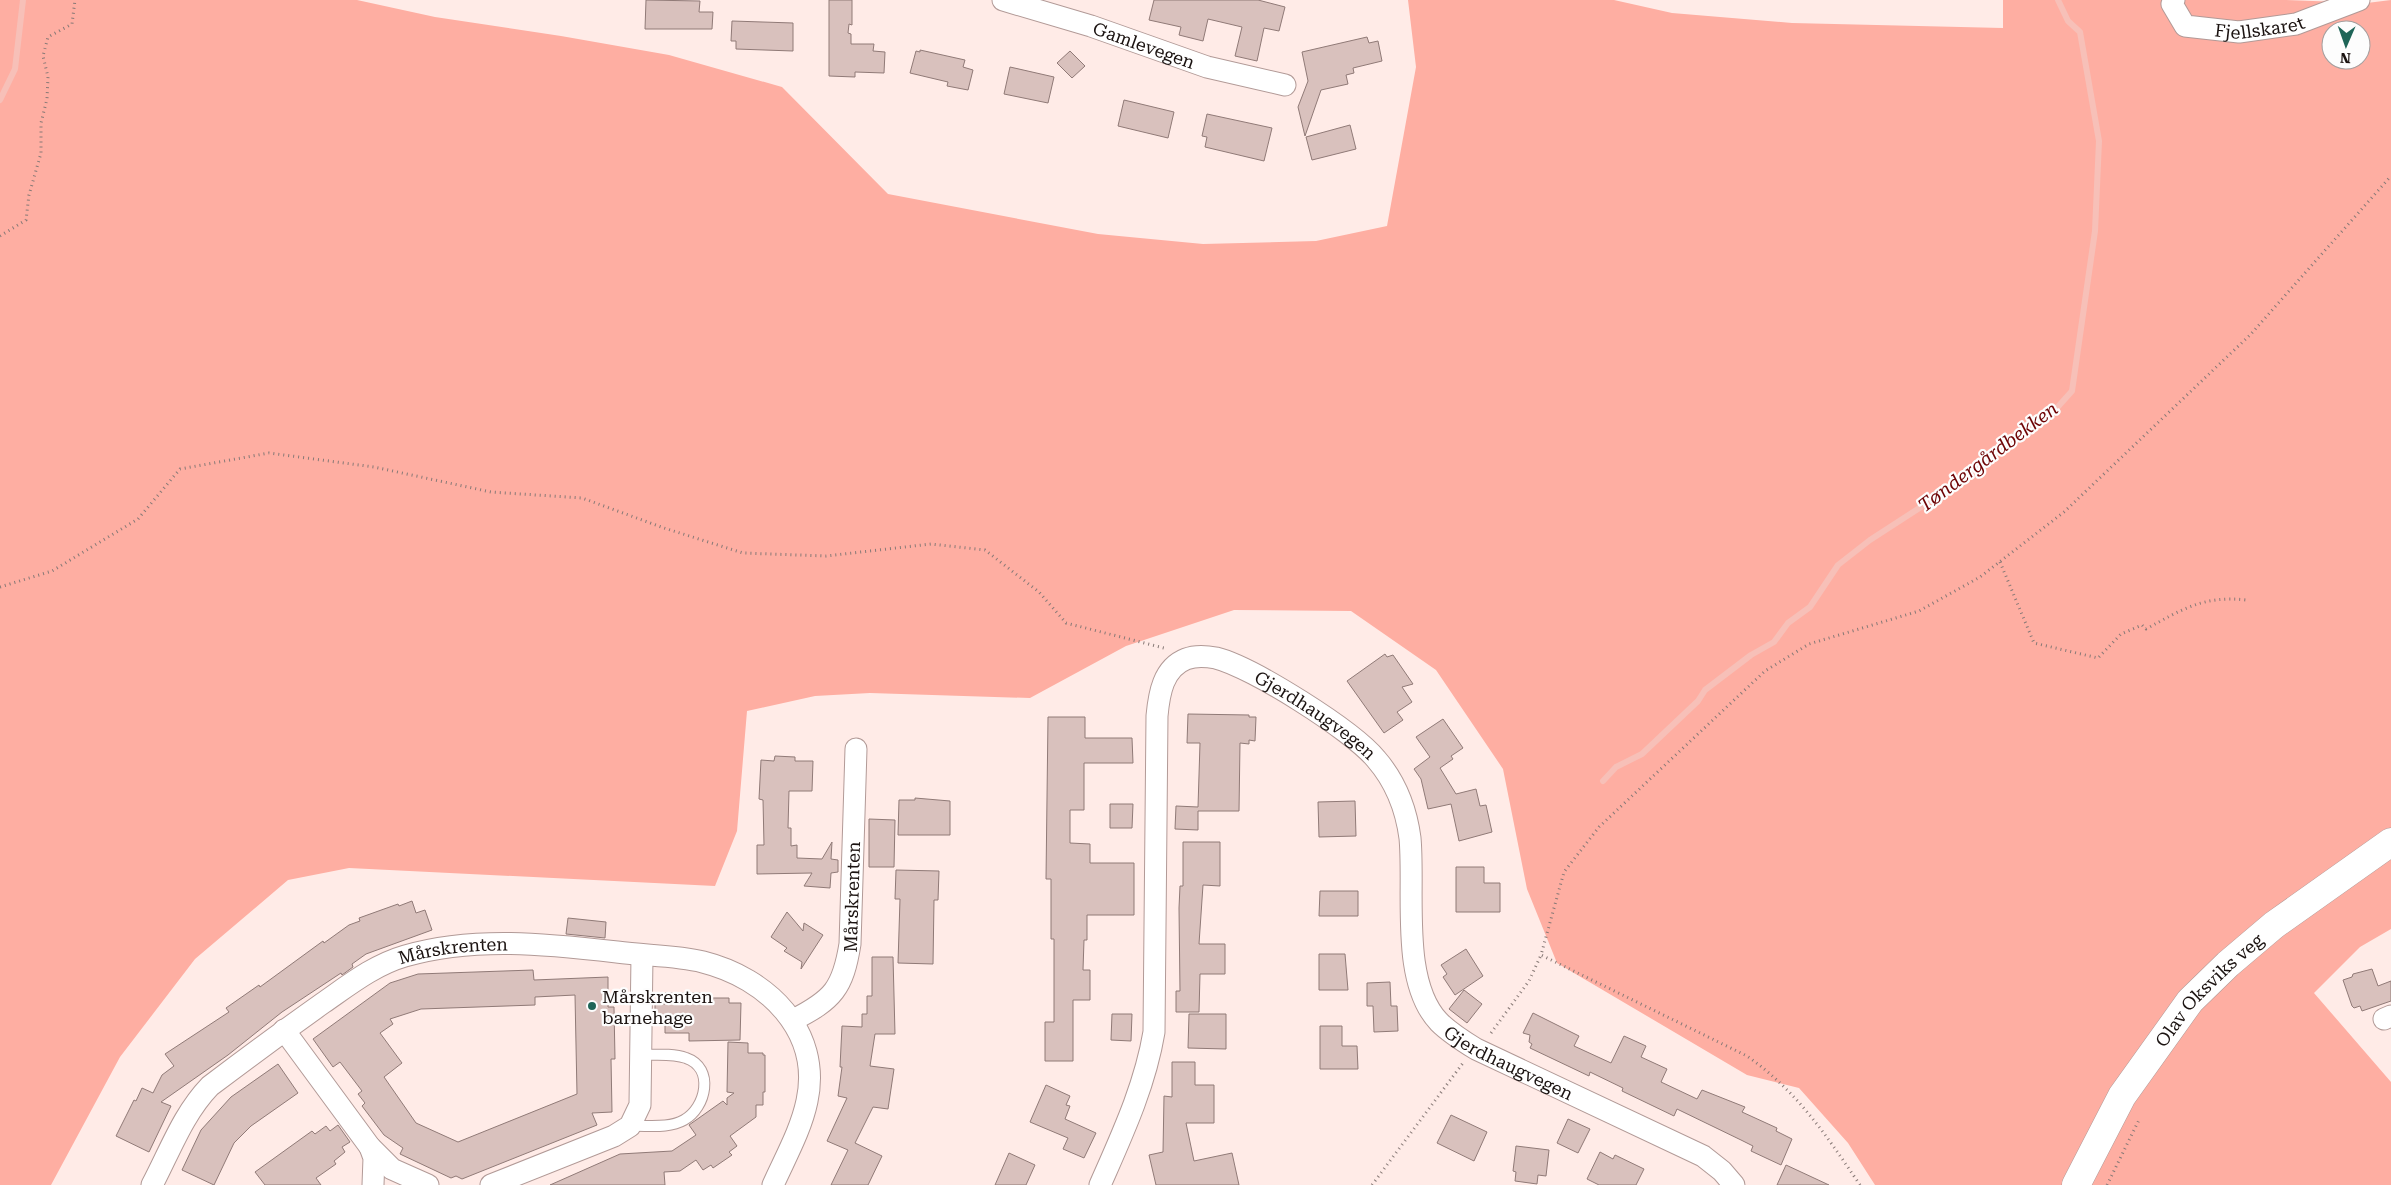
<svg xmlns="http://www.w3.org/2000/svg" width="2391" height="1185" viewBox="0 0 2391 1185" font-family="'Roboto Serif',serif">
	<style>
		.green { fill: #feaea2; fill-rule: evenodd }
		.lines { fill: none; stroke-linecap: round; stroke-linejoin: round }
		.stream { stroke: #f7c0b8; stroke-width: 6 }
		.building { fill: #d9c1bd; stroke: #907a77; fill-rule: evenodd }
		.lane-casing { stroke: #b29a97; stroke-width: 12 }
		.street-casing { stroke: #b29a97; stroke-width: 23 }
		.secondary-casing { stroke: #b29a97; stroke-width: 29 }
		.path { stroke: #877976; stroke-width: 3; stroke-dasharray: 1 4; stroke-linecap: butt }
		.lane { stroke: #fff; stroke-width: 10 }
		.street { stroke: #fff; stroke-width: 21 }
		.secondary { stroke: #fff; stroke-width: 28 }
		.poi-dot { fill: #1f6558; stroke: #fdfdfd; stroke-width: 2 }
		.labels { text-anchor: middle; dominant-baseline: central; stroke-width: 4.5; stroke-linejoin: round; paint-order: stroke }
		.street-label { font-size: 18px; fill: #1b1311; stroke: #fdfdfd }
		.poi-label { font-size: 18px; fill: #1b1311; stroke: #fdfdfd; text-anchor: start }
		.water-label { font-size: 19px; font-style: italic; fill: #6e0304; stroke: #fdfdfd }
	</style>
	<rect width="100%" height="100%" fill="#ffebe7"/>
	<path class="green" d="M0 0H357L435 17 561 36 669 55 782 87 888 194 1098 234 1203 244 1316 241 1387 226 1416 67 1408 0H1614L1672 13 1792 23 2003 28V0H2285L2367 3 2391 0V929L2360 947 2314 993 2391 1082V1185H1875L1848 1143 1799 1088 1747 1075 1557 963 1527 889 1503 769 1436 670 1351 611 1234 610 1126 646 1030 698 870 693 815 696 747 711 737 831 715 886 349 868 288 880 195 959 120 1057 51 1185H0ZM2331 30H2361V60H2331Z"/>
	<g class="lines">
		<g class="stream">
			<polyline points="0,100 15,69 23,0"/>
			<polyline points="1603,781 1616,767 1642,754 1698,701 1705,690 1751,655 1774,642 1788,623 1810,607 1838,565 1870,540 1941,494 2010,437 2055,410 2072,391 2095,231 2099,141 2080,32 2068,21 2058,0"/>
		</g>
	</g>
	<g class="building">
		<polygon points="646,0 700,1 699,12 713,12 712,29 645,29"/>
		<polygon points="829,0 852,0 852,25 849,24 848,33 851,34 851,44 874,44 873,51 885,52 884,73 855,72 855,77 829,76"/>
		<polygon points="1154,0 1258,0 1285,7 1279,31 1264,28 1257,61 1235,56 1242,27 1208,19 1203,41 1179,35 1181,27 1149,20"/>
		<polygon points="732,21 793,23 793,51 736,49 736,41 731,41"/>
		<polygon points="1367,37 1369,43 1378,41 1382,61 1353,68 1354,73 1346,75 1348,84 1321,90 1305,136 1298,107 1308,81 1302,52"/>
		<polygon points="920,50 965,60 963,67 973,70 968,90 947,86 948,82 910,73 916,51 920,52"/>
		<polygon points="1070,51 1085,66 1072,78 1057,63"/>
		<polygon points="1010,67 1054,77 1048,103 1004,94"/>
		<polygon points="1124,100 1174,112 1168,138 1118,126"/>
		<polygon points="1207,114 1272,128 1264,161 1205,147 1207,137 1202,136"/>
		<polygon points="1350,125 1356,149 1312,160 1306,137"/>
		<polygon points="1385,654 1387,657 1393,655 1413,684 1402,687 1412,702 1397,712 1403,720 1384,733 1347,681"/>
		<polygon points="1188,714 1249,715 1249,717 1256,717 1255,741 1249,740 1249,744 1240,743 1239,811 1198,811 1198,830 1175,829 1176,806 1198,807 1200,743 1187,743"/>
		<polygon points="1048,717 1085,717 1085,738 1132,738 1133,763 1084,763 1084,810 1070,810 1070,843 1090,844 1090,863 1134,863 1134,915 1087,915 1087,940 1084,940 1083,970 1090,970 1090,1000 1073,1000 1073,1061 1045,1061 1045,1022 1054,1022 1054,939 1051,939 1051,879 1046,879"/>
		<polygon points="1443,719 1463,748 1451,756 1453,759 1440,768 1456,794 1476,789 1480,806 1486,805 1492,832 1459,841 1451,804 1428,809 1421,779 1414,769 1430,757 1416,737"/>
		<polygon points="775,756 795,757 795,761 813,761 812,791 789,791 788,828 791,828 791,846 797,845 797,858 822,859 832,842 831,859 838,860 838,872 831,873 830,888 804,886 812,873 757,874 757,845 764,845 763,800 759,799 761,760 774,761"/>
		<polygon points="915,798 950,801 950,835 898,835 899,800 915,800"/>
		<polygon points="1355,801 1356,836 1319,837 1318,802"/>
		<polygon points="1110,804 1133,804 1132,828 1110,828"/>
		<polygon points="869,819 895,820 894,867 869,867"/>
		<polygon points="1183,842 1220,842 1220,886 1203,885 1199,944 1225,944 1225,974 1200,974 1199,1012 1176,1012 1176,991 1180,991 1179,908 1180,886 1183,886"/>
		<polygon points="1456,867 1484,867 1484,883 1500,883 1500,912 1456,912"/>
		<polygon points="896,870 939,871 938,900 934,900 933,964 898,963 900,899 895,899"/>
		<polygon points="1320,891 1358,891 1358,916 1319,916"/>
		<polygon points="412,901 416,913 425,910 432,930 366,954 352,964 353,967 342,975 341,973 282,1012 228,1055 161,1102 171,1106 149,1152 116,1136 134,1100 136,1101 142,1088 153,1093 162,1075 174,1066 165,1054 229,1012 226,1008 259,985 260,987 323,941 324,943 349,925 360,921 359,918 398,904 399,906"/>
		<polygon points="787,912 803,931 804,923 823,935 801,969 802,962 784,951 787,948 771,937"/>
		<polygon points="568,918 606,922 605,938 566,934"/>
		<polygon points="1466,949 1483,976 1455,995 1443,977 1447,974 1441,965"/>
		<polygon points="1319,954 1345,954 1348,990 1319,990"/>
		<polygon points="872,957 893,957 895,1034 875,1034 870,1066 894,1069 888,1109 873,1107 855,1143 882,1156 868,1185 831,1185 848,1150 827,1141 847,1098 838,1096 842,1067 840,1067 842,1026 862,1027 862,1014 867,1014 867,996 872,996"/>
		<polygon points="2372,969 2378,986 2391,981 2391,1001 2362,1011 2360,1006 2354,1008 2352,1006 2343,980 2352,977 2353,974"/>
		<path d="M533 970 534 980 608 977V1007H614L615 1059H611L612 1112 592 1113 597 1125 462 1179 456 1176 451 1178 400 1154 403 1148 384 1135 362 1106 365 1103 358 1094 362 1091 340 1062 333 1067 313 1039 390 983 418 974ZM575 995 577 1094 458 1142 416 1123 384 1077 402 1063 380 1033 393 1024 390 1019 421 1009 535 1005V997Z"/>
		<polygon points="1390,982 1391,1006 1397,1006 1398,1031 1374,1032 1373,1006 1367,1006 1367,983"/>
		<polygon points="1464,990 1482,1004 1467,1023 1449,1009"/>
		<polygon points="665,993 702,993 702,998 729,998 729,1003 741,1003 740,1040 689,1041 689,1033 665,1033 665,1023 655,1023 655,1004 665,1004"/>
		<polygon points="1533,1013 1579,1036 1574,1046 1611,1063 1624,1036 1646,1046 1641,1057 1667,1069 1661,1082 1697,1099 1702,1090 1745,1107 1742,1112 1777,1128 1776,1131 1792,1139 1781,1165 1751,1151 1753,1146 1741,1140 1677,1109 1674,1116 1622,1091 1623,1088 1590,1072 1589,1076 1530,1048 1532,1044 1529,1042 1530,1035 1523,1033"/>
		<polygon points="1112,1014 1132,1014 1131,1041 1111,1040"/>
		<polygon points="1189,1014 1226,1014 1226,1049 1188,1048"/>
		<polygon points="1320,1026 1342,1026 1342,1046 1357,1046 1358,1069 1320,1069"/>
		<polygon points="728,1042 748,1043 748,1053 763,1053 763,1055 765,1055 765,1092 763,1092 763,1105 756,1105 756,1117 730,1136 737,1146 729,1152 732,1155 713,1168 711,1165 703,1170 696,1160 680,1171 664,1172 665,1185 550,1185 620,1154 672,1151 696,1135 689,1125 723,1101 727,1105 727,1098 734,1093 727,1092"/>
		<polygon points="1172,1062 1195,1062 1195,1085 1214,1085 1214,1123 1186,1123 1194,1161 1232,1153 1239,1185 1156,1185 1149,1155 1163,1152 1164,1096 1172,1097"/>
		<polygon points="278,1064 298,1093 251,1126 234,1143 214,1185 182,1170 201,1130 231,1097"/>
		<polygon points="1046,1085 1070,1096 1066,1105 1070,1106 1065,1119 1096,1133 1084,1158 1063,1149 1068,1138 1030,1122"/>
		<polygon points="1451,1115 1487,1132 1474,1161 1437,1143"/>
		<polygon points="1568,1119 1590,1129 1578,1153 1557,1143"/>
		<polygon points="338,1125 350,1142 342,1147 345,1152 334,1161 336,1164 316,1178 321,1185 265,1185 255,1172 312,1131 315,1134 326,1126 330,1131"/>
		<polygon points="1516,1146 1549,1150 1546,1176 1538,1175 1537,1184 1515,1181 1516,1172 1513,1171"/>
		<polygon points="1600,1152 1613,1159 1615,1155 1644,1169 1636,1185 1599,1185 1587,1179"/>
		<polygon points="1009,1153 1035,1165 1026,1185 995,1185"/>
		<polygon points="1786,1165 1829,1185 1777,1185"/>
	</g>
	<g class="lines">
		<defs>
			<path id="lane" d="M630 1126C647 1125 668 1129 684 1120 706 1108 715 1068 686 1058 673 1053 654 1055 640 1055"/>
			<g id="street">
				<path id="s1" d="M1003 0 1091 26 1207 67 1285 85"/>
				<path id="s2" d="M2174 0 2172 4 2185 26 2239 32 2296 24 2359 0"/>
				<polyline points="2384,1019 2391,1016"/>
				<path id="s3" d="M793 1020C833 1000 843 988 850 944L856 749"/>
				<polyline points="284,1030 370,1147 392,1169 428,1185"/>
				<polyline points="370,1147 374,1158 373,1185"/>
				<path id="s4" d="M152 1185C170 1151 183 1114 210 1086 247 1058 285 1030 323 1003 349 985 374 965 405 956 474 936 547 944 617 952 646 956 675 955 703 962 767 978 822 1031 807 1101 801 1130 785 1158 773 1185"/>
				<polyline points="491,1185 614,1136 630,1126 640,1105 642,956"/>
				<path id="s5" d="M1100 1185C1122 1135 1145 1086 1154 1032L1157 716C1159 694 1163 668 1186 659 1196 655 1206 656 1216 658 1252 667 1352 730 1376 759 1396 782 1406 808 1410 838 1415 892 1400 981 1439 1022 1450 1033 1463 1041 1476 1049L1703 1156 1722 1171 1734 1185"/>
			</g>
			<g id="secondary">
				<path id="s6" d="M2076 1185 2122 1096 2190 1001 2228 964 2274 925 2391 842"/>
			</g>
		</defs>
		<use href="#lane" class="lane-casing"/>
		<use href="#street" class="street-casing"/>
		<use href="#secondary" class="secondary-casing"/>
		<g class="path">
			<polyline points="0,236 26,220 29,195 41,153 41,123 47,99 48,77 43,56 48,37 72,24 75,0"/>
			<path d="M2000 562 2034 643 2098 658 2121 634 2142 625 2146 629C2181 610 2204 595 2246 600"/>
			<polyline points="0,587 52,571 138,519 180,469 269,453 374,467 491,492 582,498 664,528 743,553 826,556 931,544 985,550 1039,592 1066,623 1164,648"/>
			<polyline points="1491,1033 1529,981 1541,955"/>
			<polyline points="1372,1185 1463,1063"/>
			<path d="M1860 1185C1826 1135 1797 1091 1747 1056L1541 955 1564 872 1599 827 1765 671 1809 644 1919 611 1980 577 2064 512 2250 335 2391 176"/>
			<polyline points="2107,1185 2139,1120"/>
		</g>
		<use href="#lane" class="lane"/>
		<use href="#street" class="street"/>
		<use href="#secondary" class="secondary"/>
	</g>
	<circle class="poi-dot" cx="592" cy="1006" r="5"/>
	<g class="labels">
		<g class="street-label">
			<text stroke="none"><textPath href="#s2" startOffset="105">Fjellskaret</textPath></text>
			<text stroke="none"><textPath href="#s1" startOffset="148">Gamlevegen</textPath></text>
			<text stroke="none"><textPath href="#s5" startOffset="692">Gjerdhaugvegen</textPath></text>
			<text stroke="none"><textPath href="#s3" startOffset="148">Mårskrenten</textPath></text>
			<text stroke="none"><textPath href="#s4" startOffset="399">Mårskrenten</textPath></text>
			<text stroke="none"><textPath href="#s6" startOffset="238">Olav Oksviks veg</textPath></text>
			<text stroke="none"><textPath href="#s5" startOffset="1126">Gjerdhaugvegen</textPath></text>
		</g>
		<g class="poi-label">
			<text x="602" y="996">Mårskrenten<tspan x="602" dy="21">barnehage</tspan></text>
		</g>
		<g class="water-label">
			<text transform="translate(1988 457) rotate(-37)">Tøndergårdbekken</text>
		</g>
	</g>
	<g transform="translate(2346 45) rotate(182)"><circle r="24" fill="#fdfdfd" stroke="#a39f9f"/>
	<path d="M0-4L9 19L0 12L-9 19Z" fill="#1f6558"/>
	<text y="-8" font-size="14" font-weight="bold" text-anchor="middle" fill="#1b1311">N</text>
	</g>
</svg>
